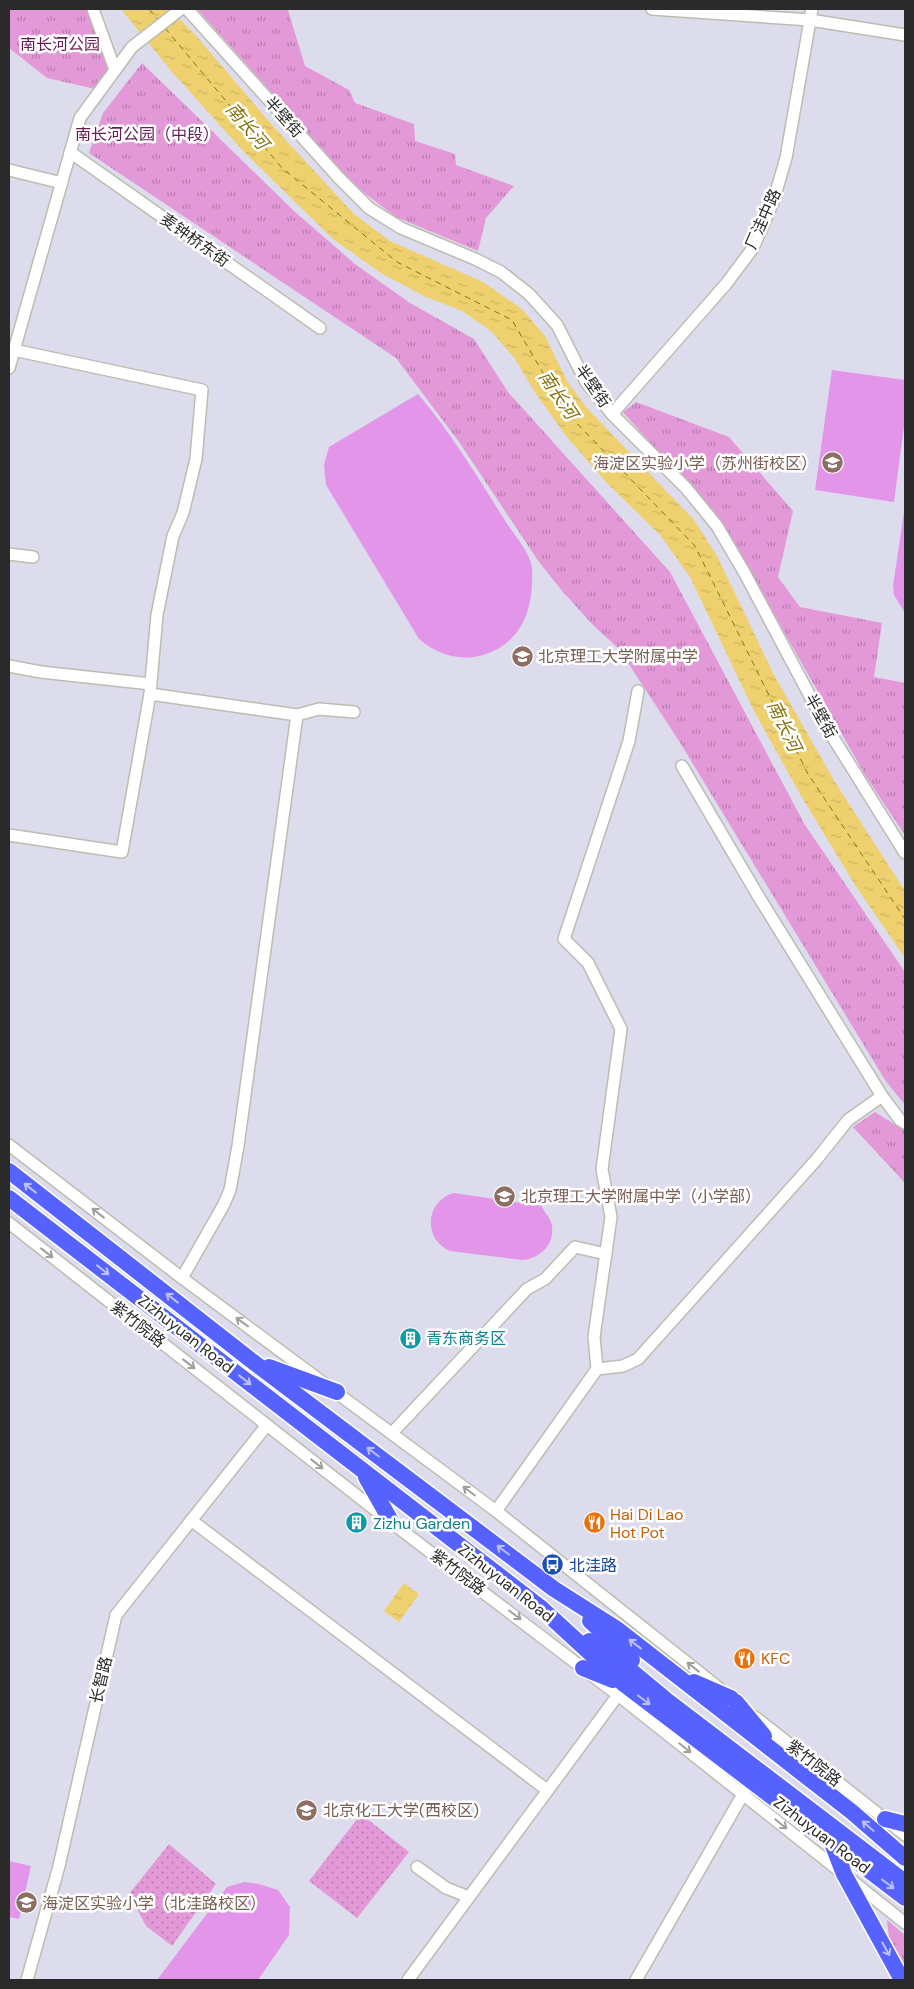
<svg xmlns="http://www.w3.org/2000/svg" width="914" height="1989" viewBox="0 0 914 1989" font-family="'DM Sans','Noto Sans SC',sans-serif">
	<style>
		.grass { fill: url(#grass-tufts) }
		.garden { fill: url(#garden-dots) }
		.pitch { fill: #e395ea }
		.water { fill: url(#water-ripples) }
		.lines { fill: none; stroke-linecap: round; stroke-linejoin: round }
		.ferry { stroke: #86740e; stroke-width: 1; stroke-dasharray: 6 5; stroke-linecap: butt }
		.minor-casing { stroke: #babeb0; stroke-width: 14 }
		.highway-casing { stroke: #fff; stroke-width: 19 }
		.minor { stroke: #fff; stroke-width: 11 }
		.highway { stroke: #5662fe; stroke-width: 16 }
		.oneway { stroke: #bbc0ff }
		.oneway2 { stroke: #9f9f9f }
		.labels { text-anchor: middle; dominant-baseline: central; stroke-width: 5; stroke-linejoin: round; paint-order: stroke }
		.park-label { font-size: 16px; fill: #681a51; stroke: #fff }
		.street-label { font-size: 16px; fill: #2a2a2a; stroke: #fff }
		.education-label { font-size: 16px; fill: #785e54; stroke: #fff; text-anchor: start }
		.culture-label { font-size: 16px; fill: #0d838f; stroke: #fff; text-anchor: start }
		.food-label { font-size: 16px; fill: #c56008; stroke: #fff; text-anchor: start }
		.transit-label { font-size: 16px; fill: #164399; stroke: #fff; text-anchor: start }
		.water-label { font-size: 18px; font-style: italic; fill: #86740e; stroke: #fff }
	</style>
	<defs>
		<pattern id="grass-tufts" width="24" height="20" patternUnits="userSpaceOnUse" patternTransform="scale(1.25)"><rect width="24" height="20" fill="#e399d8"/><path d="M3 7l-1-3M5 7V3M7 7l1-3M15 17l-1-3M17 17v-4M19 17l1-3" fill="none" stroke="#b87daf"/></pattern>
		<pattern id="garden-dots" width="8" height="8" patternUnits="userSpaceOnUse" patternTransform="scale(1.25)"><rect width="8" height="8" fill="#e399d8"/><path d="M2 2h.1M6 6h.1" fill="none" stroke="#b87daf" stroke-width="1.8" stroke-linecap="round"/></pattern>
		<pattern id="water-ripples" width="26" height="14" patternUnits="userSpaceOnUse" patternTransform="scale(1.25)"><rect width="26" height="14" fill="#eed06f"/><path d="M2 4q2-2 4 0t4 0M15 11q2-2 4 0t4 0" fill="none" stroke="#ccb360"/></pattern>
	</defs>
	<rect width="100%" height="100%" fill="#dddcec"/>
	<g class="grass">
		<polygon points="9,9 87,9 109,71 95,89 47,78 9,48"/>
		<polygon points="197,9 288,10 305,66 349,90 355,103 414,124 415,141 455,154 456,165 514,186 486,218 478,251 396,217 355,186"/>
		<polygon points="142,63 294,211 355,264 410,303 474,339 508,392 670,572 805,825 905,972 905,1105 885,1080 679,741 619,649 593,625 563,592 539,562 459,442 396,358 89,153 103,113"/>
		<polygon points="636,402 729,437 793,511 778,577 800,607 882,623 874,677 905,683 905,835 865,775 724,526 623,412"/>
		<polygon points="875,1112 905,1131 905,1183 853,1127"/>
		<polygon points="887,1920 905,1935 905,1968 889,1937"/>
	</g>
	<g class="garden">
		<polygon points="361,1814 409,1852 357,1918 309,1881"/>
		<polygon points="169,1844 216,1884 172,1946 146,1926 129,1894"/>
	</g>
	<g class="pitch">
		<polygon points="832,370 905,380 905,419 894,502 815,490"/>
		<path d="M418 394C452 434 478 478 506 522 513 533 529 552 531 564 533 570 532 577 532 583 531 613 520 641 489 653 464 663 439 656 419 639L326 485 324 465 329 447Z"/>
		<polygon points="905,505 905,613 894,595 893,586"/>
		<path d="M454 1193 542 1206C543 1211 549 1216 551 1222 557 1242 541 1259 522 1260L450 1251C422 1239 426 1200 454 1193Z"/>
		<polygon points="9,1861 31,1866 19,1919 9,1917"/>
		<polygon points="244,1882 259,1884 278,1890 290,1907 289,1935 258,1980 157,1980 227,1887"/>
	</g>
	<g class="water">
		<polygon points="121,9 170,9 199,39 272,125 354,214 390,241 483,282 522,309 545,336 567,381 586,407 694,520 717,556 774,675 835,782 905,891 905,958 855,885 800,794 754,711 690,577 660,535 606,482 567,437 536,394 515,359 491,331 462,311 424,296 381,273 333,239 244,152 172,72"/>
		<polygon points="404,1583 419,1594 399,1622 384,1611"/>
	</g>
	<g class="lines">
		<g class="ferry">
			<polyline points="149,9 159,21"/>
			<polyline points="165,28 282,168 397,262 512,320 566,412 695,546 808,774 905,919"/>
		</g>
		<defs>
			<g id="minor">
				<polyline points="93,9 115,70"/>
				<polyline points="187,9 339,178 369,208 401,228 475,259 501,272 529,294 557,325 586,382 612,414 686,488 717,526 744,572 827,728 905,853"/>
				<polyline points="652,9 810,20 905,35"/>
				<polyline points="70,152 320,328"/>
				<polyline points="9,170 62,183"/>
				<polyline points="9,349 202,390 196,459 183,513 173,536 157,615 150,694"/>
				<polyline points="9,368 80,118 132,47 181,9"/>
				<polyline points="612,414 726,284 753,248 773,202 786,158 812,9"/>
				<polyline points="9,554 33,557"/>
				<polyline points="9,666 41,672 151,684"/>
				<polyline points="297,715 319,709 354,712"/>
				<polyline points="682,766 757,894 882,1096 900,1120 905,1123"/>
				<polyline points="9,835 122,852 150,694 297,715 238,1146 230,1190 223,1206 182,1278"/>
				<polyline points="9,1145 182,1278 496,1511 719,1688"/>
				<polyline points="9,1223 392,1523 618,1695 905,1923"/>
				<polyline points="597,1369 594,1337 611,1217 602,1169 621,1029 588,963 564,939 629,741 638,691"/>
				<polyline points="392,1433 527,1289 545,1279 575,1247 606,1254"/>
				<polyline points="496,1511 597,1369 623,1366 638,1359 817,1159 848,1120 882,1096"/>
				<polyline points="191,1520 547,1790"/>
				<polyline points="755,1717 905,1835"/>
				<polyline points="417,1867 446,1888 469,1897"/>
				<polyline points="27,1980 59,1866 116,1615 267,1425"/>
				<polyline points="408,1980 618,1695"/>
				<polyline points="636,1980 746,1789"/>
			</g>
			<g id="highway">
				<polyline points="9,1171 252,1361 554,1589 617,1629 852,1812 905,1858"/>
				<polyline points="9,1198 540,1607 625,1685 905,1898"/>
				<polyline points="269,1367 337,1392"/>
				<polyline points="366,1477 392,1523"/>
				<polyline points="590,1621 632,1660"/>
				<polyline points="589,1641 624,1665 665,1699 905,1882"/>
				<polyline points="583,1668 613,1680"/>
				<polyline points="694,1682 731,1698"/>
				<polyline points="736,1702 764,1736"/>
				<polyline points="885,1819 905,1824"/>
				<polyline points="832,1843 844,1874 902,1980"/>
			</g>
		</defs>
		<use href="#minor" class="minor-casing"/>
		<use href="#highway" class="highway-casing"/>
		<use href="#minor" class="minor"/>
		<use href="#highway" class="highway"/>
	</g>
	<defs><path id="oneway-shaft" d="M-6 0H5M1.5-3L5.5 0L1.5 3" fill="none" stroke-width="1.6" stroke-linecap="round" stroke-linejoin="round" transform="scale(1.25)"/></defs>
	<g class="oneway">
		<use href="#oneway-shaft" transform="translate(30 1188) rotate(-142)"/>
		<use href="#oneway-shaft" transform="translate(103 1270) rotate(38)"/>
		<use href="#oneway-shaft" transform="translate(172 1298) rotate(-142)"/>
		<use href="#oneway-shaft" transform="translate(245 1380) rotate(38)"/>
		<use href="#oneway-shaft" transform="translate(373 1452) rotate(-143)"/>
		<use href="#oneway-shaft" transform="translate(503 1550) rotate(-143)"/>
		<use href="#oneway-shaft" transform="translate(635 1644) rotate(-142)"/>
		<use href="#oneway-shaft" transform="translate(644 1700) rotate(37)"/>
		<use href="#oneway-shaft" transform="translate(868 1826) rotate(-139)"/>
		<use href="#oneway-shaft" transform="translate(888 1884) rotate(37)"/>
		<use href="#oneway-shaft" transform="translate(886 1949) rotate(61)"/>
	</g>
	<g class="oneway2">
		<use href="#oneway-shaft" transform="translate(98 1213) rotate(-142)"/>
		<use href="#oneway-shaft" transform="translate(47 1253) rotate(38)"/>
		<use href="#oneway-shaft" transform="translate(242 1322) rotate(-144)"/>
		<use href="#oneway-shaft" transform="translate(189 1364) rotate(38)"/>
		<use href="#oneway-shaft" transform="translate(317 1464) rotate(38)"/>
		<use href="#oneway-shaft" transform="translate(469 1491) rotate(-143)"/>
		<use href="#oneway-shaft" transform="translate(515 1615) rotate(37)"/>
		<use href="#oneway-shaft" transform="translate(693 1667) rotate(-142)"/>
		<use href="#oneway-shaft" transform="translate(685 1748) rotate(39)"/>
		<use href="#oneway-shaft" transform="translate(781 1824) rotate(39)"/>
	</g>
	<defs>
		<symbol id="school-disc" viewBox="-11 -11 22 22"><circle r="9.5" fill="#8d6e63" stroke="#fff"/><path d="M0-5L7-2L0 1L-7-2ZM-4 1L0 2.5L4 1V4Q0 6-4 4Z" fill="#fff"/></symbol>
		<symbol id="building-disc" viewBox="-11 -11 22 22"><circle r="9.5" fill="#0f9aa8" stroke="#fff"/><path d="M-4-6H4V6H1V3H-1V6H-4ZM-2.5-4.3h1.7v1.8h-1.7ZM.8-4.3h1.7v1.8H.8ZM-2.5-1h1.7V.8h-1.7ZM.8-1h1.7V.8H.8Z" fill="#fff"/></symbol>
		<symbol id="restaurant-disc" viewBox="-11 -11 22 22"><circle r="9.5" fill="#e8710a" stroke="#fff"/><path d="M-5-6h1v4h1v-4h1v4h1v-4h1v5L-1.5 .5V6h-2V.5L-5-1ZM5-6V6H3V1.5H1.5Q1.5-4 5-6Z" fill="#fff"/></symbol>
		<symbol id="bus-disc" viewBox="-11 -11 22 22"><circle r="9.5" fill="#1a4fb4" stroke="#fff"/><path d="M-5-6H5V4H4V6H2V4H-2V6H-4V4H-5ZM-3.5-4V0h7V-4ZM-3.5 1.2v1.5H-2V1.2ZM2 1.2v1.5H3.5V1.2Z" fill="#fff"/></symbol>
		<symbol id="university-disc" viewBox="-11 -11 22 22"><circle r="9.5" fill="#8d6e63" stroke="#fff"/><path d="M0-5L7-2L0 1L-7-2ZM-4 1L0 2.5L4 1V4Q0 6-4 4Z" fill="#fff"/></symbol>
	</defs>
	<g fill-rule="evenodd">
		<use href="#school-disc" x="820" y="450" width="25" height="25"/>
		<use href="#school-disc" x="510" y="644" width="25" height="25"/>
		<use href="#school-disc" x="492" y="1184" width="25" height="25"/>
		<use href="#building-disc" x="398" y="1326" width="25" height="25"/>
		<use href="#building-disc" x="344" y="1510" width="25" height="25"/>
		<use href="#restaurant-disc" x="582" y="1510" width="25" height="25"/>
		<use href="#bus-disc" x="540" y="1552" width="25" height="25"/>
		<use href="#restaurant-disc" x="732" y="1646" width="25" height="25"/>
		<use href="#university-disc" x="294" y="1798" width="25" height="25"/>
		<use href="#school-disc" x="14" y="1890" width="25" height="25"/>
	</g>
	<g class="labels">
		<g class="park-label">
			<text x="60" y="44">南长河公园</text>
			<text x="147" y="134">南长河公园（中段）</text>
		</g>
		<g class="street-label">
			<text transform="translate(284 117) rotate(48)">半壁街</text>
			<text transform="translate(763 219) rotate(-66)">厂洼中路</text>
			<text transform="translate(195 240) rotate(35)">麦钟桥东街</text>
			<text transform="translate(593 386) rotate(55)">半壁街</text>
			<text transform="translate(821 716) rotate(61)">半壁街</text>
			<text transform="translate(138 1324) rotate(38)">紫竹院路</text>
			<text transform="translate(186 1334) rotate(38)">Zizhuyuan Road</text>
			<text transform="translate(458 1572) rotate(37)">紫竹院路</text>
			<text transform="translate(506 1583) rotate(38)">Zizhuyuan Road</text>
			<text transform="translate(101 1680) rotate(-77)">长智路</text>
			<text transform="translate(814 1763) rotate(38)">紫竹院路</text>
			<text transform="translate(822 1835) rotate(37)">Zizhuyuan Road</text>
		</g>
		<g class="education-label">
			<text x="817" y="463" text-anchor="end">海淀区实验小学（苏州街校区）</text>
			<text x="538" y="656">北京理工大学附属中学</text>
			<text x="521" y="1196">北京理工大学附属中学（小学部）</text>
			<text x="323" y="1810">北京化工大学(西校区)</text>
			<text x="42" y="1903">海淀区实验小学（北洼路校区）</text>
		</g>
		<g class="culture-label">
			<text x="426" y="1338">青东商务区</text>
			<text x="373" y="1523">Zizhu Garden</text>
		</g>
		<g class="food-label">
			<text x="610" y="1514">Hai Di Lao<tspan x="610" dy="18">Hot Pot</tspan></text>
			<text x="761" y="1658">KFC</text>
		</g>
		<g class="transit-label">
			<text x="569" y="1565">北洼路</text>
		</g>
		<g class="water-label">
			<text transform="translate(247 126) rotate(50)">南长河</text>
			<text transform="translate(558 395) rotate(56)">南长河</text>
			<text transform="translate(784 726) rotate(64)">南长河</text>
		</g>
	</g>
	<rect width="914" height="1989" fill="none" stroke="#2a2a2a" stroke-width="20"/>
</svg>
